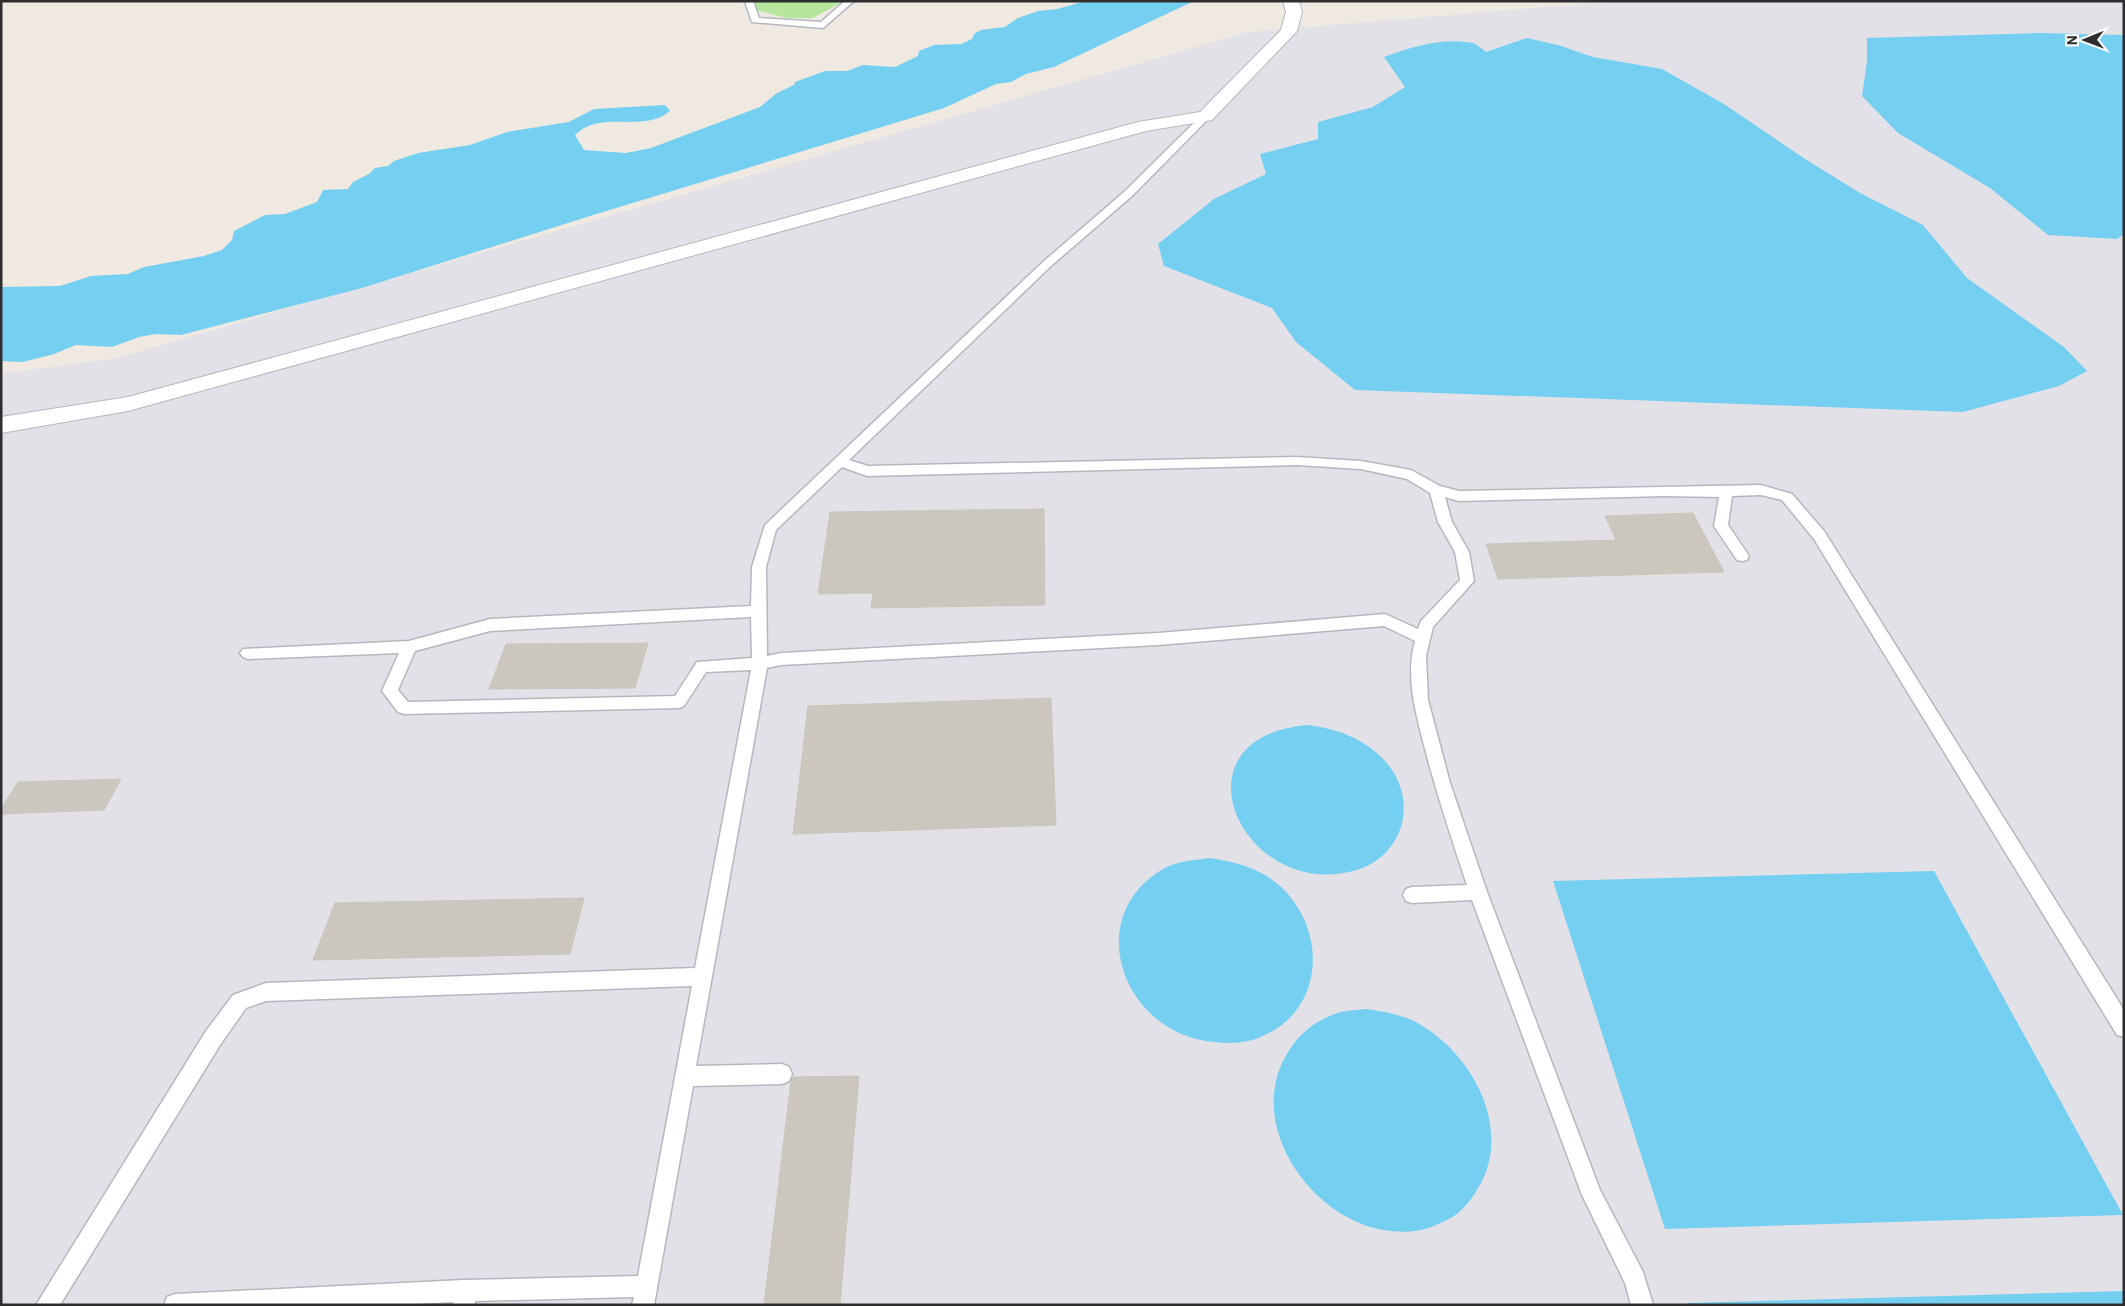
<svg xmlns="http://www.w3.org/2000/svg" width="2125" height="1306" viewBox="0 0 2125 1306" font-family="'IBM Plex Sans',sans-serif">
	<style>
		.industrial { fill: #e3e1e8 }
		.green { fill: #b6e59e }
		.water { fill: #75cff0 }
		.building { fill: #cbc7bf; stroke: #cbc5ba }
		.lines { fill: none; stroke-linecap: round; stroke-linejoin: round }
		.service-casing { stroke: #b4b7c1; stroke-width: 3 }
		.minor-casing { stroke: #b4b7c1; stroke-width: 2 }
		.service { fill: #fff; fill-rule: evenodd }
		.minor { fill: #fff; fill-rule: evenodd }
	</style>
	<rect width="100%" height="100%" fill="#efe9e1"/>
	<polygon class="industrial" points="1618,1 2124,1 2124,1305 1,1305 1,374 116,358 1248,32"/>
	<polygon class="green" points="753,1 844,1 813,18 786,18 756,10"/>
	<g class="water">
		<path d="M1086 1H1194L1054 67 1026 74 1011 82 996 84 944 108 590 216 362 288 181 335 156 334 139 337 112 347 76 345 54 354 23 362 1 361V287L60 286 91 276 128 274 144 267 204 256 222 250 232 240 234 231 265 215 285 214 317 202 323 190 348 189 353 182 369 174 375 168 388 166 394 161 418 153 470 145 507 132 569 122 594 109 665 105 670 111C643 134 601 109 575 135L584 150 626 153 651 148 760 107 777 93 794 85 795 82 825 71H847L863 65 895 67 918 56 919 51 934 45 961 44 972 39 974 34 981 30 1005 27 1018 18 1038 11 1057 9Z"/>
		<polygon points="2040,33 2124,35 2124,234 2117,239 2048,235 1990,188 1898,133 1862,96 1867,61 1867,38"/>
		<path d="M1527 38 1558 45 1593 57 1662 69 1724 104 1802 157 1860 193 1923 225 1967 278 2064 347 2087 371 2059 386 1963 412 1355 390 1296 342 1272 308 1164 266 1158 244 1214 199 1266 174 1260 154 1318 139V122L1373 107 1405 87 1384 57C1411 47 1443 37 1473 43 1478 45 1482 49 1486 52Z"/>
		<path d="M1308 725C1337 729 1364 738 1385 761 1421 801 1403 861 1349 872 1240 896 1169 737 1308 725Z"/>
		<path d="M1210 858C1236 862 1260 868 1280 886 1332 934 1323 1022 1248 1041 1234 1044 1220 1043 1206 1041 1122 1028 1082 917 1163 869 1177 861 1194 860 1210 858Z"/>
		<polygon points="1934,871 2123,1215 1665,1229 1553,881"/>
		<path d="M1367 1009C1386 1012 1405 1015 1421 1025 1472 1055 1511 1126 1481 1183 1474 1196 1463 1212 1449 1219 1442 1222 1435 1226 1428 1228 1414 1233 1397 1232 1383 1230 1308 1217 1242 1119 1290 1049 1302 1031 1319 1018 1341 1012 1349 1010 1359 1010 1367 1009Z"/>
		<polygon points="2124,1291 2124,1305 1687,1305 1686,1303"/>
	</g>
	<g class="building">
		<polygon points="1044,509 1045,605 871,608 873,593 818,594 830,512"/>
		<polygon points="1693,513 1724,572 1498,579 1486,544 1616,540 1605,516"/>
		<polygon points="648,643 635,688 489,689 506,644"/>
		<polygon points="1051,698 1056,825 793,834 808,706"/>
		<polygon points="121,779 104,810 1,814 1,809 18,782"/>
		<polygon points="584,898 570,954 313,960 335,903"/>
		<polygon points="859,1076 840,1305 764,1305 791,1081 793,1077"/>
	</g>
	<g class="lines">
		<defs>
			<g id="service">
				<polygon points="745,1 753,1 759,18 821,22 845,1 854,1 823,28 752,22"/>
				<path d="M1206 113 1209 114V118L1132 196 1051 266 849 460 868 466 1297 457 1361 461 1411 470 1440 486 1459 491 1761 485 1792 494 1824 531 2124 1010V1037L2117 1035 1814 539 1782 500 1761 495 1732 496 1728 525 1749 556 1747 560 1742 561 1737 560 1714 526 1719 497 1665 496 1459 501 1445 497 1452 522 1469 552 1474 581 1433 627 1426 656 1428 700 1450 783 1487 892 1600 1190 1643 1272 1653 1305H1631L1625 1283 1582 1195 1472 900 1412 903 1406 901 1403 895 1406 889 1412 887 1467 885C1452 840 1437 795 1425 749 1416 714 1405 677 1415 641L1384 626 1158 645 781 665 767 668 696 1066 782 1064 789 1067 792 1074 789 1081 782 1084 693 1086 654 1305H632L634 1297 475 1301V1305H453V1302L402 1305H164L167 1297 175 1294 464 1280 638 1276 692 986 266 1001 246 1008 220 1045 60 1305H36L206 1031 233 995 266 983 695 968 751 670 706 672 684 706 679 708 404 714 398 712 382 691 399 653 248 659 243 657 240 653 243 649 409 641 490 619 751 606 752 567 765 525 1043 262 1124 192 1203 114ZM1297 465 1361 469 1407 479 1430 493 1438 522 1455 552 1460 580 1421 621 1418 629 1385 614 1158 633 781 653 767 656 766 567 776 530 842 467 867 476ZM751 617 752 658 697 662 675 696 408 702 398 690 415 651 490 631Z"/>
			</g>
			<polygon id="minor" points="1283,1 1299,1 1302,12 1297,31 1212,120 1146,131 128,411 1,433 1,417 128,397 1138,122 1200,112 1281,30 1286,12"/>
		</defs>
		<use href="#service" class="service-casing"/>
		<use href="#minor" class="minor-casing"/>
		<use href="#service" class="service"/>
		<use href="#minor" class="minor"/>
	</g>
	<rect width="2125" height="1306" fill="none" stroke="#2e2e2e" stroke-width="5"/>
	<g transform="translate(2085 40) rotate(269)" stroke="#ffffff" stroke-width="4" paint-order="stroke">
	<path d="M0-4L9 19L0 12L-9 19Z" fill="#2e2e2e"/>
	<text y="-8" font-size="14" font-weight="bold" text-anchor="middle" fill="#2e2e2e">N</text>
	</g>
</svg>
